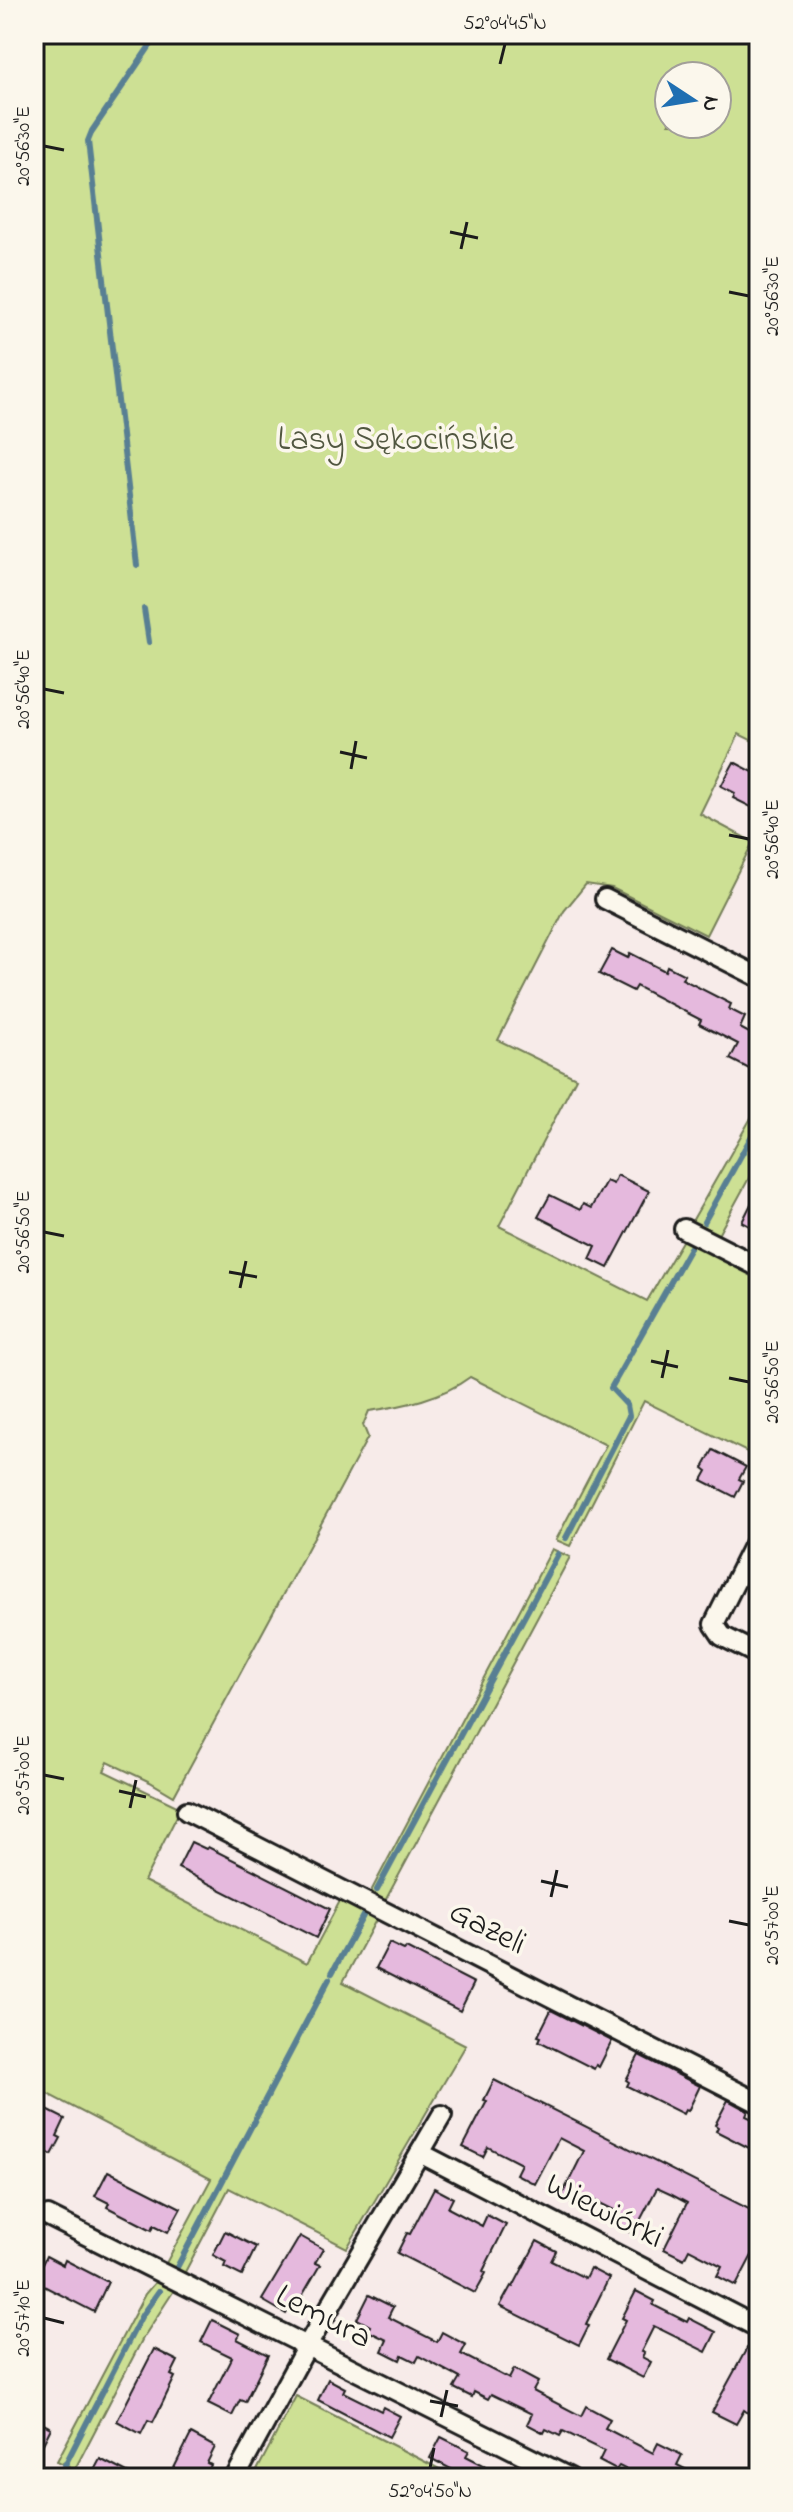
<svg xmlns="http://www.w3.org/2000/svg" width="793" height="2512" viewBox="0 0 793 2512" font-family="'Indie Flower',sans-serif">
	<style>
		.green { fill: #cde094; stroke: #747e58; stroke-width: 2; fill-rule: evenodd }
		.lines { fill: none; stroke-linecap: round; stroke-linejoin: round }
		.stream { stroke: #597f93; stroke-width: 6 }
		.building { fill: #e5b9dd; stroke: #1c1c1c; stroke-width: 2 }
		.minor-casing { stroke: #1c1c1c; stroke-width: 24 }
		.minor { stroke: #fbf7ec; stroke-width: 18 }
		.ticks { fill: none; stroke: #1c1c1c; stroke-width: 3 }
		.labels { text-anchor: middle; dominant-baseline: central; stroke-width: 7; stroke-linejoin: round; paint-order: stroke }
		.park-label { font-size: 34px; fill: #515740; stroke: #fbf7ec }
		.street-label { font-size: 34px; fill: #1c1c1c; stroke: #fbf7ec }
		.neatline { fill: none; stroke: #1c1c1c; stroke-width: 3 }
		.ticks-label { font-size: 20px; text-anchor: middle; fill: #1c1c1c }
	</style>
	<rect width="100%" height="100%" fill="#f7ebe9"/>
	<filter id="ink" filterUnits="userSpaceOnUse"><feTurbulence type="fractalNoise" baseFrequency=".0125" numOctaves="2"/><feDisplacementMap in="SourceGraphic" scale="16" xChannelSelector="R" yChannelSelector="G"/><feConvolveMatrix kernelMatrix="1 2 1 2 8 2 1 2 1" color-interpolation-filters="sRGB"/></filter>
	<g filter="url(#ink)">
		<g class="green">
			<path d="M34 34H759V744L739 734 700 814 753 842 706 935 612 888 586 884 564 911 498 1040 576 1078 499 1226 647 1301 685 1236 759 1274V1458L644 1401 570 1546 556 1540 606 1445 470 1377C442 1398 404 1406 369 1411L363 1425 368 1437 174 1796 150 1782 108 1762 104 1771 181 1808 144 1881 307 1963 341 1899 377 1918 343 1982 466 2045 347 2248 229 2188 184 2274 165 2265 211 2179 34 2087ZM669 76H717V124H669Z"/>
			<polygon points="759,1104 759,1171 754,1169 718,1235 691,1223"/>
			<polygon points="552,1549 570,1557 384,1903 369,1895"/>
			<polygon points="157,2280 175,2289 143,2338 75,2469 57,2461 145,2294"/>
			<polygon points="296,2396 457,2478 253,2478"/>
		</g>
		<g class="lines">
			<g class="stream">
				<polyline points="137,565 88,141 92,131 158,34"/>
				<polyline points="144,609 149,642"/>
				<polyline points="704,1222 759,1123"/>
				<polyline points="566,1538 629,1416 627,1405 611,1388 690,1248"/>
				<polyline points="377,1890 558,1554"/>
				<polyline points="332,1973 364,1914"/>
				<polyline points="175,2271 329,1979"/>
				<polyline points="65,2465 142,2315 159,2291"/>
			</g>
		</g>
		<g class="building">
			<polygon points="734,762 759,775 759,811 733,798 735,793 721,786"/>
			<polygon points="612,950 628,958 630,953 665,971 667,966 685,975 682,979 731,1004 729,1009 745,1017 740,1028 755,1036 753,1040 759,1043 759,1074 730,1059 738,1044 699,1024 701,1020 636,986 633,991 599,974"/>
			<polygon points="617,1175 649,1191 608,1268 590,1259 596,1246 538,1217 550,1195 580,1210 583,1204 591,1208 606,1181 613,1184"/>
			<polygon points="759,1188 759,1231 742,1222"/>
			<polygon points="713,1450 746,1467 739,1479 743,1481 735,1497 702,1480 707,1471 703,1468"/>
			<polygon points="191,1842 206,1849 208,1847 330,1909 316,1938 178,1868"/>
			<polygon points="389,1943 404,1950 406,1948 474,1983 460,2011 376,1968"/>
			<polygon points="551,2010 612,2041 599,2067 596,2065 594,2069 539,2041 541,2037 538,2036"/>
			<polygon points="639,2055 700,2086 688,2111 685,2110 683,2114 627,2086 629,2082 626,2080"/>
			<polygon points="494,2080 759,2214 759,2242 736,2286 717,2276 722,2266 689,2249 684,2259 664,2249 687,2203 672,2195 657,2188 633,2234 614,2224 620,2213 586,2196 581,2207 561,2197 584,2151 559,2138 535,2184 516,2174 521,2164 488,2147 483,2157 463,2147 487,2101 484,2100"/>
			<polygon points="728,2100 748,2111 746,2116 759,2122 759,2153 716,2131 718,2127 715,2125"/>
			<polygon points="41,2107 65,2119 57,2136 61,2138 52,2155 34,2146 34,2120"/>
			<polygon points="108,2171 181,2208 168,2232 154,2225 152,2230 107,2207 109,2203 95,2196"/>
			<polygon points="434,2188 453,2198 448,2208 482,2226 487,2215 506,2225 483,2271 486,2273 475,2293 397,2253 407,2233 410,2234"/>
			<polygon points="225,2231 256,2247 242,2276 224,2267 226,2262 213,2255"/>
			<polygon points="300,2236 323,2249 315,2263 320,2265 298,2303 294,2300 286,2314 262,2300"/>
			<polygon points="537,2241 556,2251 551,2261 585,2278 590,2268 609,2278 586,2324 589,2325 579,2345 500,2306 511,2286 513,2287"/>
			<polygon points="46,2256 63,2265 65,2260 108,2282 94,2312 34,2281"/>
			<polygon points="636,2291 655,2301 653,2305 687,2322 689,2318 716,2332 706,2352 654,2326 641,2352 644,2353 642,2357 651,2362 643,2378 606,2359 626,2320 622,2318"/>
			<polygon points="369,2295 393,2307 388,2317 437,2342 442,2332 466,2345 461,2354 509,2379 514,2369 538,2382 533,2391 581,2416 586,2406 610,2419 605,2428 653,2453 658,2443 682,2455 677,2465 703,2478 643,2478 619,2466 616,2470 599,2461 604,2451 563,2431 560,2436 546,2429 544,2433 527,2424 532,2414 491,2394 488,2399 474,2392 472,2397 454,2388 460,2378 419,2356 416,2362 402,2355 400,2360 382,2351 387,2340 368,2331 370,2326 357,2319"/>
			<polygon points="212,2320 240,2334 237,2339 268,2355 245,2402 240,2400 232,2416 208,2404 232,2357 201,2342"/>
			<polygon points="747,2348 759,2354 759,2391 748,2413 744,2410 736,2424 712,2412"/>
			<polygon points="154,2349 178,2361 171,2375 175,2377 162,2404 153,2422 148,2420 141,2434 117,2421"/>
			<polygon points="328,2379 345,2388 343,2392 381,2411 383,2407 400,2416 389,2437 318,2400"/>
			<polygon points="34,2419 51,2428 34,2462"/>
			<polygon points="191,2434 215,2447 207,2463 211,2465 205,2478 169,2478"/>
			<polygon points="441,2437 469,2451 466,2456 509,2478 468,2478 430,2458"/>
			<polygon points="100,2459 137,2478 90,2478"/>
		</g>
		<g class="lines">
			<defs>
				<g id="minor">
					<polyline points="605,899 759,977"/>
					<polyline points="684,1229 759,1267"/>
					<polyline points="759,1534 714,1624 722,1636 759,1655"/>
					<polyline points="187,1811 759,2103"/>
					<polyline points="420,2153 759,2328"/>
					<polyline points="48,2216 570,2478"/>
					<polyline points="235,2478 307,2346 442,2115"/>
				</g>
			</defs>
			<use href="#minor" class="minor-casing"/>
			<use href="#minor" class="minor"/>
		</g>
	</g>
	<path class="ticks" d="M500 64 505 44M44 146 64 150M450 232 478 238M461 249 467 222M729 292 749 296M44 689 64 693M340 752 367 758M351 769 356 741M729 835 749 839M44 1232 64 1236M229 1272 257 1277M240 1288 246 1261M651 1361 678 1367M662 1378 668 1350M729 1378 749 1382M44 1775 64 1779M119 1791 146 1797M130 1808 136 1780M541 1881 568 1887M551 1897 557 1870M729 1921 749 1925M44 2318 64 2323M430 2401 458 2406M441 2417 447 2390M430 2468 434 2448"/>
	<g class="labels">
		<g class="park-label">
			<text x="396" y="441">Lasy Sękocińskie</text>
		</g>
		<g class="street-label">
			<text transform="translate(487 1929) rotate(27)">Gazeli</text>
			<text transform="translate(604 2212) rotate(27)">Wiewiórki</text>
			<text transform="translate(323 2318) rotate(27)">Lemura</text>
		</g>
	</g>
	<rect width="793" height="2512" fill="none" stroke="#fbf7ec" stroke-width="88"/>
	<g transform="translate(693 100) rotate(102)"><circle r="38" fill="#fbf7ec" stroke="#a29f99" stroke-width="2"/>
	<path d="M0-6L14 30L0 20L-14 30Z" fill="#1f6fb2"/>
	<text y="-12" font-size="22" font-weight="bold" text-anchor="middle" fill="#1c1c1c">N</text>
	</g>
	<rect x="44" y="44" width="705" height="2424" class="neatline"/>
	<g class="ticks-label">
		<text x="505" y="29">52°04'45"N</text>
		<text transform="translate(22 146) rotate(-90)" y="7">20°56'30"E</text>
		<text transform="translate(771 296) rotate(-90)" y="7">20°56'30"E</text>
		<text transform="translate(22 689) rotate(-90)" y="7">20°56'40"E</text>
		<text transform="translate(771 839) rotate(-90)" y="7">20°56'40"E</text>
		<text transform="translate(22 1232) rotate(-90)" y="7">20°56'50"E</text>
		<text transform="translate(771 1382) rotate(-90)" y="7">20°56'50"E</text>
		<text transform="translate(22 1775) rotate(-90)" y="7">20°57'00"E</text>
		<text transform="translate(771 1925) rotate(-90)" y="7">20°57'00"E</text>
		<text transform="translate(22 2318) rotate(-90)" y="7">20°57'10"E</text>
		<text x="430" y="2497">52°04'50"N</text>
	</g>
</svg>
